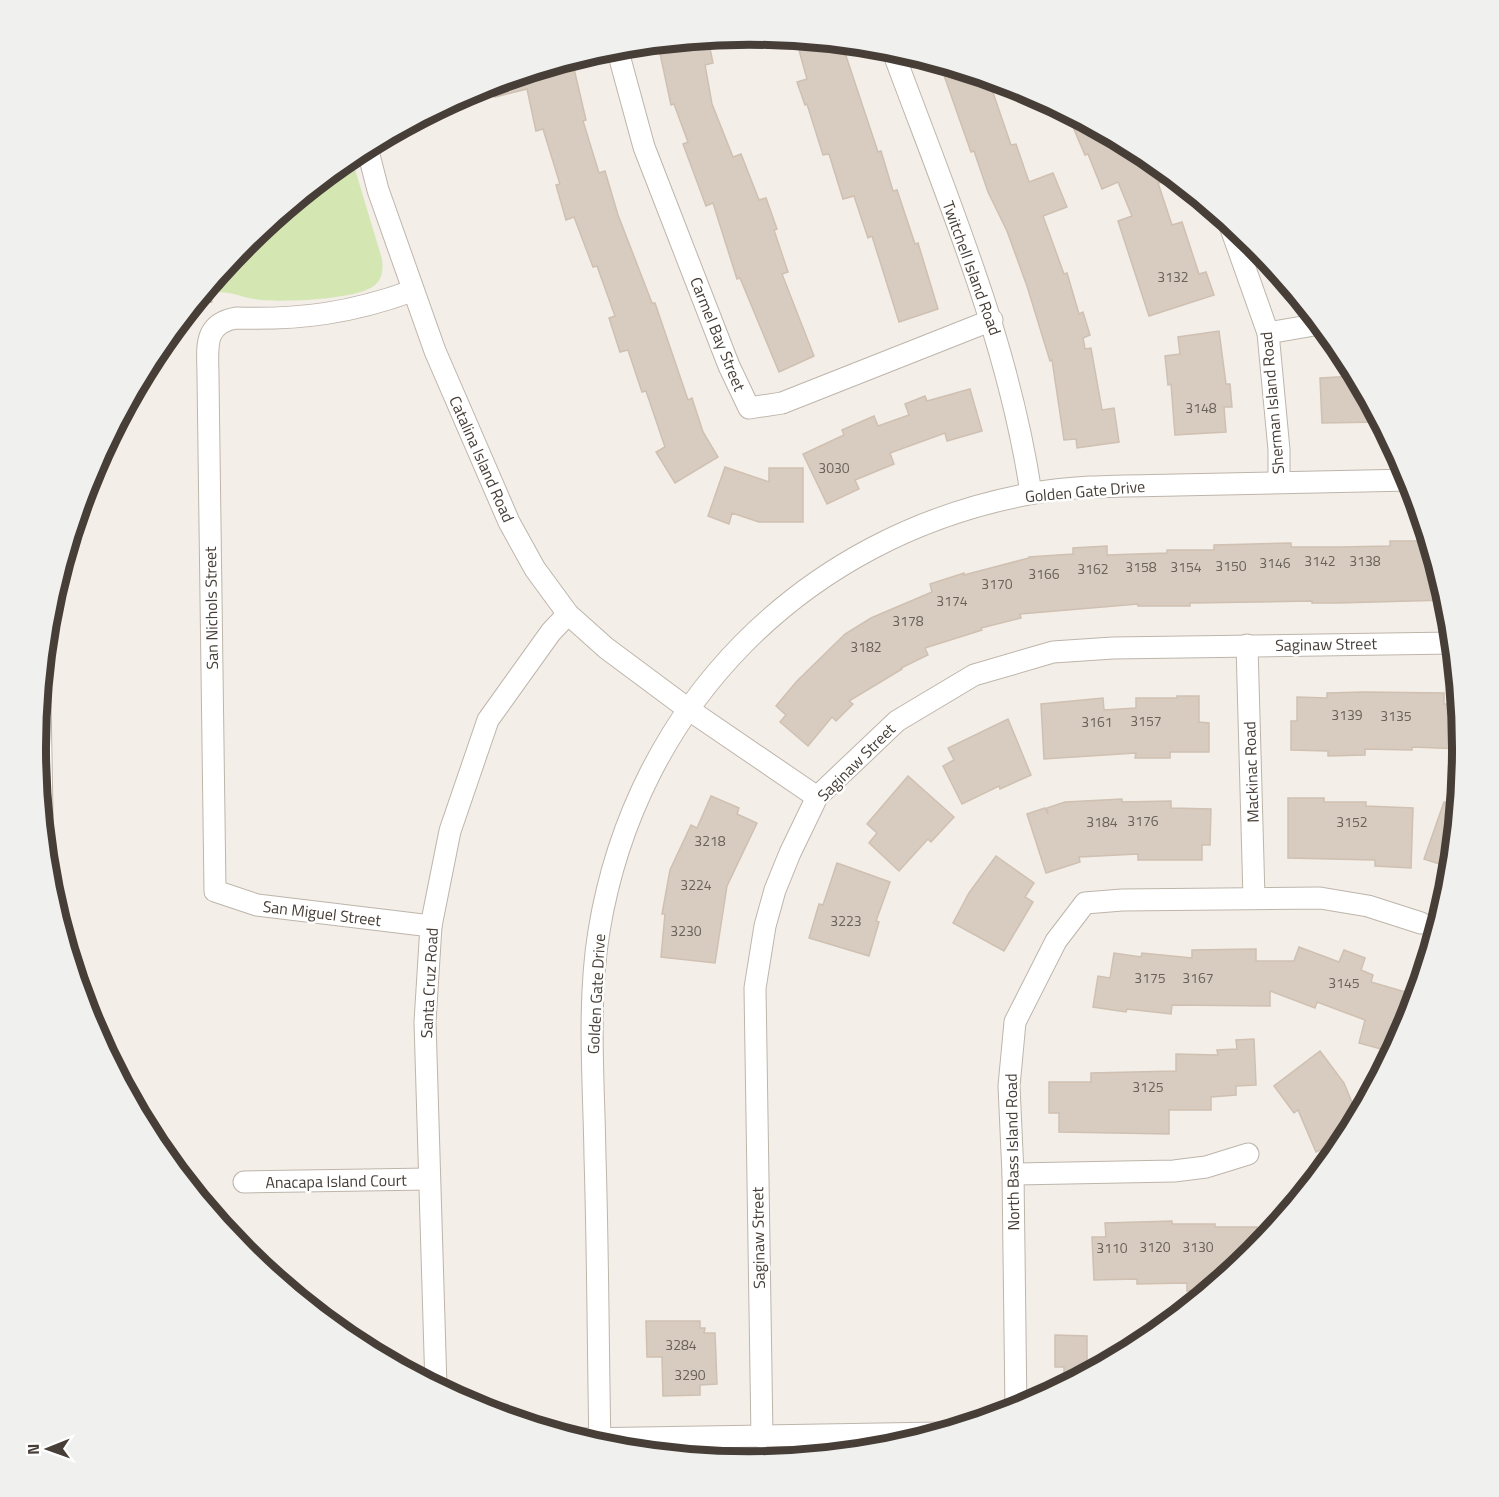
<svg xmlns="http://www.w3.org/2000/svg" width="1499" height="1497" viewBox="0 0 1499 1497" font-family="'Titillium Web',sans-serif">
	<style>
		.green { fill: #d4e6b2 }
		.building { fill: #d8ccc0; stroke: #cfc0b1; stroke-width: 1.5 }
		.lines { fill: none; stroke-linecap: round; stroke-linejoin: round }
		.minor-casing { stroke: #beb5aa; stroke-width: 23 }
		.path { stroke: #c0af9c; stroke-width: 4; stroke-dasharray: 3 3; stroke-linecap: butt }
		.minor { stroke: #fff; stroke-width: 21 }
		.labels { text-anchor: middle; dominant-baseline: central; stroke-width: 5; stroke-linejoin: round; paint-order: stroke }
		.number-label { font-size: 14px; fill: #6a6259 }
		.street-label { font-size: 16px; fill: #463e37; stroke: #fff }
		.rim { fill: none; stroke: #463e37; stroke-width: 8 }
	</style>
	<rect width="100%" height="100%" fill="#f3eee8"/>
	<g class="green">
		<path d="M351 156 382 259C383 268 383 278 375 285 357 300 285 302 261 300 237 298 223 284 199 299L245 243Z"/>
		<polygon points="831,1454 749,1462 695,1457"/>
	</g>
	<g class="building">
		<polygon points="708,39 713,63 705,65 712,104 733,157 741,154 759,200 766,198 777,229 774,230 788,272 782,274 814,356 779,372 740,278 737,279 713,203 706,206 683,144 688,142 674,104 671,105 658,44"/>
		<polygon points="796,39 842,44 878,152 881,151 893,191 897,190 915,244 918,243 938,309 899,322 872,236 868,238 854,196 843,199 829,154 823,155 807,104 805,105 797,82 807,79"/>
		<polygon points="572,60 586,120 583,121 599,173 605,171 618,215 652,303 655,303 688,400 692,398 703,432 718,457 675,483 656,452 665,447 646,391 642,392 628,350 620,352 609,318 615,316 597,266 593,267 574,217 566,220 556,185 560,184 543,129 536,131 527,89 495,97 492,84"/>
		<polygon points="940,64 988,78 1011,145 1016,144 1029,182 1053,173 1067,207 1043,216 1064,274 1067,273 1079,314 1083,312 1090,335 1083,338 1085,349 1091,348 1102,410 1114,408 1119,442 1077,448 1076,439 1064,440 1052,360 1050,361 1027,286 1007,231 988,192 974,151 971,152"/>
		<polygon points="1067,113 1119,140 1123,150 1131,147 1155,162 1163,182 1158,183 1172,225 1182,222 1199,274 1206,272 1214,295 1149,316 1118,221 1132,216 1118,182 1102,189 1088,154 1085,155"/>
		<polygon points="1219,331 1226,384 1230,384 1232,407 1224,407 1226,432 1175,435 1171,384 1168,385 1165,356 1180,354 1178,337"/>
		<polygon points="1356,376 1380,422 1322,423 1320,378"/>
		<polygon points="970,389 982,431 947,441 945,433 890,453 894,464 855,480 859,489 827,504 803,454 844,435 842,430 874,416 878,426 909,415 905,404 925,396 927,401"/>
		<polygon points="725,467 769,482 769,468 803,468 803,522 759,522 732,513 729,524 708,516"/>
		<polygon points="1390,541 1429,541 1447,600 1338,603 1312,603 1312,601 1190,603 1190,606 1138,606 1138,604 1020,614 1021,618 981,628 982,630 925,648 928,655 901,668 902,669 849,701 853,704 836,721 832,717 808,746 780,722 786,715 776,706 797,681 845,634 871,618 932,592 930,584 964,573 964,575 1029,558 1029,557 1073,554 1073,548 1107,546 1107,555 1167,553 1167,550 1214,550 1214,545 1291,543 1291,547 1340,547 1390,546"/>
		<polygon points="1364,692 1444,693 1444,704 1459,704 1463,749 1412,747 1412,750 1365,749 1365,755 1328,756 1328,751 1291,750 1291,721 1297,721 1297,697 1327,698 1327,693"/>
		<polygon points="1177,696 1199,696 1199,722 1209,723 1209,752 1170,752 1170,758 1135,758 1136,753 1044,759 1041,704 1103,698 1104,710 1136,708 1136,698 1177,698"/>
		<polygon points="1008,719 1031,775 1000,789 999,786 962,804 943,766 954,760 948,748"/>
		<polygon points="908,776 954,817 931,842 928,839 899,871 869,843 877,833 867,824"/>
		<polygon points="711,796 739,808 737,814 757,823 727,886 715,963 661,957 665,914 662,914 670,870 691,825 697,828"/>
		<polygon points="1288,798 1324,798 1324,802 1366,802 1366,806 1413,808 1411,868 1375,866 1375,860 1288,858"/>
		<polygon points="1122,799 1122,802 1171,801 1171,808 1211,809 1210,845 1202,845 1202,860 1138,860 1138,854 1079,857 1080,862 1046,873 1027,814 1045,808 1048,814 1047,808 1065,802"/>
		<polygon points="1444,802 1458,807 1452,868 1424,859"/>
		<polygon points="996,856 1034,883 1025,897 1033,902 1004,951 953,923 969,893"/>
		<polygon points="837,863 890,882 876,921 879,922 869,956 809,938 819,904 823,905"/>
		<polygon points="1299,947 1339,962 1344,950 1365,958 1361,970 1373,975 1371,982 1409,993 1392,1052 1359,1043 1365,1020 1317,1002 1315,1008 1270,991 1270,1006 1172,1005 1171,1014 1127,1009 1126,1012 1093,1007 1098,976 1110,978 1114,953 1141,957 1142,953 1192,958 1192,950 1256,949 1256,961 1294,961"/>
		<polygon points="1254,1039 1256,1085 1236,1086 1236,1095 1211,1097 1211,1110 1169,1110 1169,1134 1059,1132 1059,1113 1049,1113 1049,1082 1091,1082 1091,1073 1176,1071 1176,1054 1218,1055 1217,1050 1237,1049 1236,1040"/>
		<polygon points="1320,1051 1344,1083 1358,1117 1346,1139 1316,1152 1298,1110 1294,1113 1274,1086"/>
		<polygon points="1172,1221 1172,1224 1215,1224 1215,1227 1257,1227 1257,1250 1209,1290 1187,1291 1187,1283 1137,1284 1137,1279 1094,1280 1092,1237 1106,1237 1105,1223"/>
		<polygon points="646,1321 700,1321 700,1328 705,1328 704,1333 715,1333 717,1384 700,1385 700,1395 663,1396 662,1357 647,1357"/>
		<polygon points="1055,1335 1087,1336 1087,1374 1064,1386 1064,1367 1055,1367"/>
	</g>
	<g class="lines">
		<defs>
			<g id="minor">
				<polyline points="617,48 644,147 729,366 749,408 782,403 992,320"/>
				<path d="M892 49C946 195 1008 339 1031 493"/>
				<polyline points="367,147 378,190 435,351 509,522 535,569 568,614 606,648 688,709 817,797"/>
				<polyline points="1229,223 1268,333 1279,450 1279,482"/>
				<path d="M412 291C351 313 301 320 236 318 202 324 208 349 208 377L215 891 257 905 431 926"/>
				<polyline points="1268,333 1320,324"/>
				<polyline points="1247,645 1254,898"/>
				<polyline points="40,699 42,814"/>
				<polyline points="1013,1174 1174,1171 1206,1167 1248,1154"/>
				<polyline points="244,1182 429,1179"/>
				<polyline points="436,1387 425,1022 431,926 450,831 488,720 551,632 568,614"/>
				<polyline points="1016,1410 1013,1174 1009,1086 1015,1022 1056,941 1085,903 1122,900 1320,898 1368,906 1421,923"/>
				<polyline points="762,1437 755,988 765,926 775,890 790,853 817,797 897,721 974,675 1053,652 1113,648 1453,643"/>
				<polyline points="579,1439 940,1433"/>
				<path d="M600 1446C598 1349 598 1253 595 1157 594 1083 587 1004 599 931 636 705 804 536 1029 494 1077 485 1128 486 1177 485 1255 483 1333 481 1411 480"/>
			</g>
		</defs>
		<use href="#minor" class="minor-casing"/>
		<polyline class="path" points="208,288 211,305"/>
		<use href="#minor" class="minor"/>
	</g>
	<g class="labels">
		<g class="number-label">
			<text x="1173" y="276">3132</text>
			<text x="1201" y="407">3148</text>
			<text x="834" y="467">3030</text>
			<text x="1320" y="560">3142</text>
			<text x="1365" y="560">3138</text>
			<text x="1275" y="562">3146</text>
			<text x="1231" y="565">3150</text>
			<text x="1141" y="566">3158</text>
			<text x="1186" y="566">3154</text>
			<text x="1093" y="568">3162</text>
			<text x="1044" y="573">3166</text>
			<text x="997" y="583">3170</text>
			<text x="952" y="600">3174</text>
			<text x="908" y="620">3178</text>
			<text x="866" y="646">3182</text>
			<text x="1347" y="714">3139</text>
			<text x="1396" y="715">3135</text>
			<text x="1146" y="720">3157</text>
			<text x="1097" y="721">3161</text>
			<text x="1143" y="820">3176</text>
			<text x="1102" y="821">3184</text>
			<text x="1352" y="821">3152</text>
			<text x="710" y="840">3218</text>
			<text x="696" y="884">3224</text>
			<text x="846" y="920">3223</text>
			<text x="686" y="930">3230</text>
			<text x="1150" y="977">3175</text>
			<text x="1198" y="977">3167</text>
			<text x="1344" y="982">3145</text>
			<text x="1148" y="1086">3125</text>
			<text x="1155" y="1246">3120</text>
			<text x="1198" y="1246">3130</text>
			<text x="1112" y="1247">3110</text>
			<text x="681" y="1344">3284</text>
			<text x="690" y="1374">3290</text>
		</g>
		<g class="street-label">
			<text transform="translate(972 268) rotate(70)">Twitchell Island Road</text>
			<text transform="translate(718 334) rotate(68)">Carmel Bay Street</text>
			<text transform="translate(1272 403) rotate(-95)">Sherman Island Road</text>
			<text transform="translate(482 459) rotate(66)">Catalina Island Road</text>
			<text transform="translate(1085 491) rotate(-5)">Golden Gate Drive</text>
			<text transform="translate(211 608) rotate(-91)">San Nichols Street</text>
			<text transform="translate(1326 644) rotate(-1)">Saginaw Street</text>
			<text transform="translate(856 762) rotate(-45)">Saginaw Street</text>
			<text transform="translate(1251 772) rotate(-92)">Mackinac Road</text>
			<text transform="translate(322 913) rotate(7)">San Miguel Street</text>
			<text transform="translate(429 983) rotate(-87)">Santa Cruz Road</text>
			<text transform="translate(596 994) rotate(-87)">Golden Gate Drive</text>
			<text transform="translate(1012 1152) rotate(-91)">North Bass Island Road</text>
			<text transform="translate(336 1181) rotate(-1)">Anacapa Island Court</text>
			<text transform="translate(758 1238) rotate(-91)">Saginaw Street</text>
		</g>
	</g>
	<path d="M0 0H1499V1497H0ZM46 748a703 703 0 1 1 1406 0a703 703 0 1 1-1406 0Z" fill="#f0f0ef" fill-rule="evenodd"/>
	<path class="rim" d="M46 748a703 703 0 1 1 1406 0a703 703 0 1 1-1406 0Z"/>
	<g transform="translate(48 1449) rotate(269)" stroke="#ffffff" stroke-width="4.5" paint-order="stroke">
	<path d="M0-4.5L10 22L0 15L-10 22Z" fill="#463e37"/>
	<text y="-9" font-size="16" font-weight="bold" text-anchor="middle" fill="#463e37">N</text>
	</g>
</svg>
